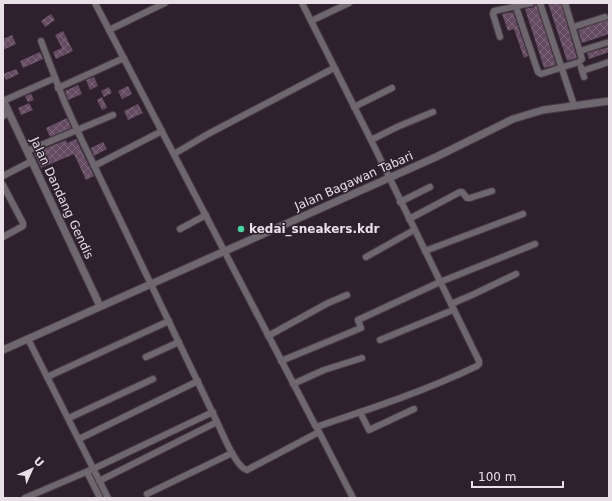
<svg xmlns="http://www.w3.org/2000/svg" width="612" height="501" viewBox="0 0 612 501" font-family="'DejaVu Sans',sans-serif">
	<style>
		.building { fill: url(#building-cross-hatch) }
		.lines { fill: none; stroke-linecap: round; stroke-linejoin: round }
		.minor-casing { stroke: #483c47; stroke-width: 8 }
		.tertiary-casing { stroke: #483c47; stroke-width: 9 }
		.minor { stroke: #6e676d; stroke-width: 6 }
		.tertiary { stroke: #6e676d; stroke-width: 7 }
		.poi-dot { fill: #47d49e; stroke: #2e212d; stroke-width: 1.5 }
		.labels { text-anchor: middle; dominant-baseline: central; stroke-width: 3; stroke-linejoin: round; paint-order: stroke }
		.street-label { font-size: 12px; fill: #e8dfe7; stroke: #2e212d }
		.poi-label { font-size: 12px; font-weight: bold; fill: #e8dfe7; stroke: #2e212d; text-anchor: start }
	</style>
	<defs>
		<pattern id="building-cross-hatch" width="8" height="8" patternUnits="userSpaceOnUse"><rect width="8" height="8" fill="#644b62"/><path d="M0 0l8 8M0 8l8-8" fill="none" stroke="#7a6478"/></pattern>
	</defs>
	<rect width="100%" height="100%" fill="#2e212d"/>
	<g class="building">
		<polygon points="536,3 556,65 544,68 525,9 534,7"/>
		<polygon points="548,3 561,3 577,58 567,61"/>
		<polygon points="513,12 528,56 524,58 514,29 508,31 502,14"/>
		<polygon points="51,14 55,20 45,27 41,21"/>
		<polygon points="609,19 609,34 582,43 578,30"/>
		<polygon points="63,31 73,51 56,59 53,52 62,48 55,35"/>
		<polygon points="12,35 16,44 3,50 3,39"/>
		<polygon points="609,47 609,52 589,59 587,53"/>
		<polygon points="40,52 43,59 23,68 20,61"/>
		<polygon points="16,69 19,74 6,80 3,74"/>
		<polygon points="94,77 98,86 90,90 86,80"/>
		<polygon points="78,85 82,94 68,100 65,91"/>
		<polygon points="128,86 132,94 122,99 118,91"/>
		<polygon points="109,87 112,93 104,97 101,91"/>
		<polygon points="31,94 34,100 28,102 25,96"/>
		<polygon points="102,97 107,108 102,110 97,100"/>
		<polygon points="29,103 33,110 21,115 18,108"/>
		<polygon points="138,104 143,113 128,120 124,111"/>
		<polygon points="67,118 71,128 50,137 46,128"/>
		<polygon points="76,139 94,176 86,180 74,154 41,168 34,153 66,140 67,143"/>
		<polygon points="103,142 107,149 94,156 91,148"/>
	</g>
	<g class="lines">
		<defs>
			<g id="minor">
				<path d="M95 3 316 427C370 409 425 391 477 366L479 364V361L371 140 302 3"/>
				<polyline points="540,3 574,105"/>
				<polyline points="516,7 538,72 541,74 579,62 582,59 565,3"/>
				<polyline points="311,21 349,3"/>
				<polyline points="573,27 605,17"/>
				<polyline points="109,30 165,3"/>
				<polyline points="500,37 493,14 494,11 531,3"/>
				<path d="M41 41 64 101 77 130 217 422C222 432 236 468 247 470L319 432"/>
				<polyline points="580,51 609,42"/>
				<polyline points="581,67 584,77"/>
				<polyline points="582,71 609,62"/>
				<polyline points="58,88 124,58"/>
				<polyline points="3,101 55,78"/>
				<polyline points="354,107 392,88"/>
				<polyline points="3,116 9,113"/>
				<polyline points="371,140 397,127 433,112"/>
				<polyline points="27,151 113,115"/>
				<polyline points="174,154 208,134 334,68"/>
				<polyline points="94,166 162,131"/>
				<polyline points="3,176 32,161"/>
				<polyline points="3,185 23,223 23,226 3,237"/>
				<polyline points="400,202 430,187"/>
				<polyline points="409,219 460,192 462,192 467,198 470,198 492,191"/>
				<polyline points="180,229 206,215"/>
				<polyline points="425,251 523,214"/>
				<polyline points="366,257 414,230"/>
				<polyline points="451,304 472,295 516,274"/>
				<polyline points="268,336 328,303 347,295"/>
				<polyline points="28,339 108,498"/>
				<polyline points="380,340 453,310"/>
				<polyline points="146,357 179,342"/>
				<polyline points="281,361 361,328 358,320 440,282 535,244"/>
				<polyline points="47,377 169,321"/>
				<polyline points="293,384 324,370 362,358"/>
				<polyline points="360,412 369,430 414,409"/>
				<polyline points="69,418 153,379"/>
				<polyline points="318,430 353,498"/>
				<polyline points="79,439 198,381"/>
				<polyline points="87,472 100,498"/>
				<polyline points="99,481 217,422"/>
				<polyline points="147,494 232,453"/>
				<polyline points="25,498 93,469 213,412"/>
			</g>
			<g id="tertiary">
				<polyline points="3,100 100,306"/>
				<polyline points="3,350 436,157 513,119 543,110 609,101"/>
			</g>
		</defs>
		<use href="#minor" class="minor-casing"/>
		<use href="#tertiary" class="tertiary-casing"/>
		<use href="#minor" class="minor"/>
		<use href="#tertiary" class="tertiary"/>
	</g>
	<circle class="poi-dot" cx="241" cy="229" r="4"/>
	<g class="labels">
		<g class="street-label">
			<text transform="translate(354 181) rotate(-24)">Jalan Bagawan Tabari</text>
			<text transform="translate(62 198) rotate(65)">Jalan Dandang Gendis</text>
		</g>
		<g class="poi-label">
			<text x="249" y="229">kedai_sneakers.kdr</text>
		</g>
	</g>
	<rect width="612" height="501" fill="none" stroke="#e8dfe7" stroke-width="8"/>
	<g transform="translate(32 469) rotate(45)" stroke="#2e212d" stroke-width="3" paint-order="stroke">
	<path d="M0-3L7 15L0 10L-7 15Z" fill="#e8dfe7"/>
	<text y="-6" font-size="11" font-weight="bold" text-anchor="middle" fill="#e8dfe7">U</text>
	</g>
	<path d="M472 481v6h91v-6" fill="none" stroke="#e8dfe7" stroke-width="2"/>
	<text x="478" y="481" font-size="12" fill="#e8dfe7" stroke="#2e212d" stroke-width="3" paint-order="stroke">100 m</text>
</svg>
